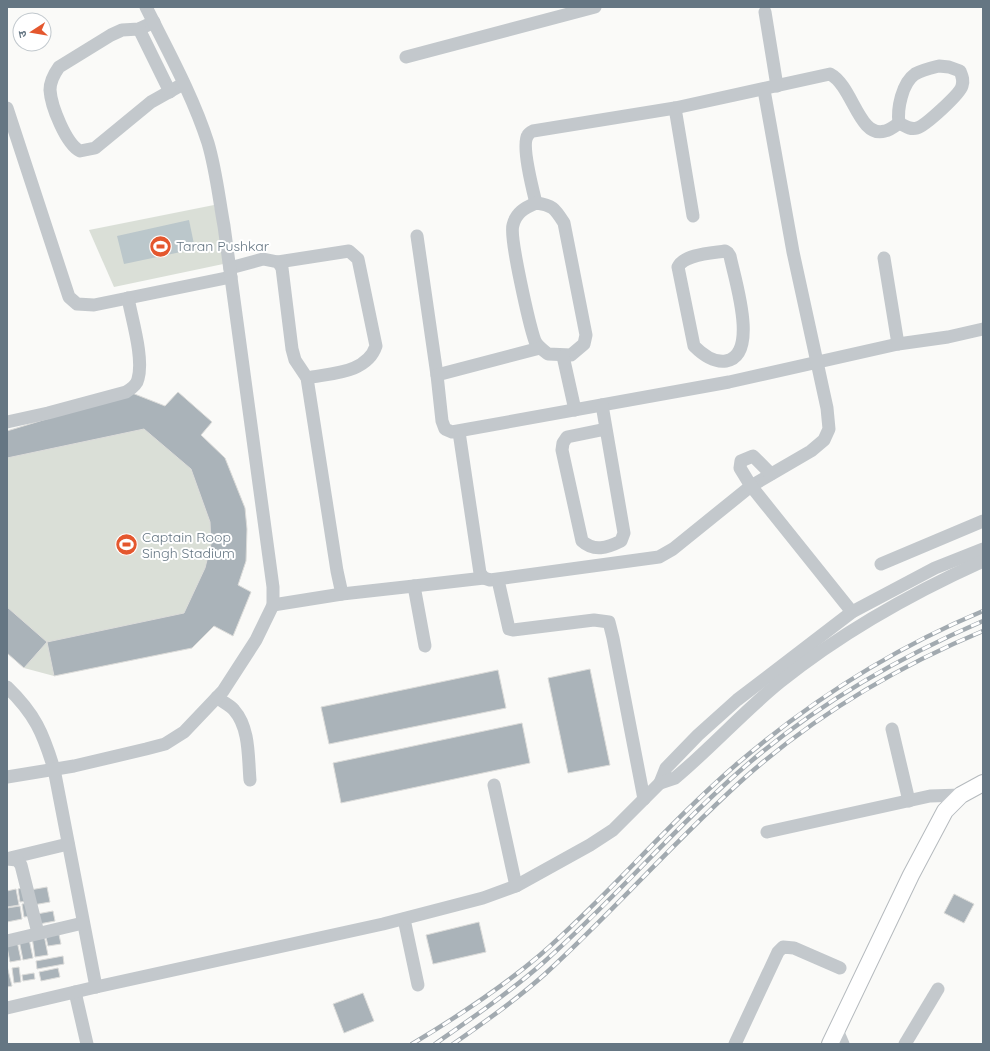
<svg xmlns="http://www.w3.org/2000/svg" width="990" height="1051" viewBox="0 0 990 1051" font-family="Quicksand,'Noto Sans Devanagari',sans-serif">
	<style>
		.green { fill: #dadfd7 }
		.water { fill: #bbc7cb }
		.building { fill: #aab3b9; stroke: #dcdcda }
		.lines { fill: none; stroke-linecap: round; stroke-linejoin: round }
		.major-casing { stroke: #b5babe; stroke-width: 18 }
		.minor { stroke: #c3c8cc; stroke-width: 13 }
		.major { stroke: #fff; stroke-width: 16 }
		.rail-casing { stroke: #a2aab0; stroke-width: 4.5 }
		.rail { stroke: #fff; stroke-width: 3; stroke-dasharray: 9; stroke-linecap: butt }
		.labels { text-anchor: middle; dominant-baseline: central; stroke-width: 4; stroke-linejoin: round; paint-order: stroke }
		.poi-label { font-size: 14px; fill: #657683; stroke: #fff; text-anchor: start }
	</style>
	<rect width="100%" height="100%" fill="#fafaf8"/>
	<g class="green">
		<polygon points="214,205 228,263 114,287 89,230"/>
		<polygon points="178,392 212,422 201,435 225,458 245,508 247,529 246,561 238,585 251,592 233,636 214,626 192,648 54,676 24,668 7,653 7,431 165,406"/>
	</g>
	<polygon class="water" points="189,220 195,249 124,264 117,236"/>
	<g class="building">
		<polygon points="178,392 212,422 201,435 225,458 245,508 247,529 246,561 238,585 251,592 233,636 214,626 192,648 54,676 47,642 184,613 205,568 211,544 210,522 191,469 144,429 7,458 7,431 132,393 165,406"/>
		<polygon points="7,607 47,642 24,668 7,653"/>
		<polygon points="590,669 610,765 568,773 548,678"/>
		<polygon points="498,670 506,708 329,744 321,707"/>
		<polygon points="522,723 530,763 341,803 333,763"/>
		<polygon points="25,887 28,901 20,902 18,889"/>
		<polygon points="47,887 50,902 33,905 30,890"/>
		<polygon points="16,889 19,905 7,907 7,891"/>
		<polygon points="954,894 974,904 964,923 944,913"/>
		<polygon points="29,903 32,916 24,917 22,904"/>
		<polygon points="20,906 22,919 7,922 7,908"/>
		<polygon points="53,911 55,921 39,924 37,914"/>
		<polygon points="479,922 486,952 433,964 426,935"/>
		<polygon points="58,930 61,944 48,946 45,933"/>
		<polygon points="44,935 48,955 35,957 32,937"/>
		<polygon points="29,939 33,958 23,960 19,940"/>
		<polygon points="17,941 21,960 10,962 7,947"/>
		<polygon points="63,956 64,964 37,969 36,961"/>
		<polygon points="7,966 12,986 7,987"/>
		<polygon points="19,967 21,982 14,983 12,968"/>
		<polygon points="58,968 60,977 41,981 39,972"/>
		<polygon points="34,973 35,979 23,981 22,975"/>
		<polygon points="363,993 374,1021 344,1033 333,1004"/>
	</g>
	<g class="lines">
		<defs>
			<polyline id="major" points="830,1044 911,875 945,811 961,795 983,783"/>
		</defs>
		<use href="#major" class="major-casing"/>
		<g class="minor">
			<polyline points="765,12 777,86"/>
			<path d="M154 22 139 29 122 30 111 35 59 67C54 74 50 82 50 90 51 106 66 144 80 151L95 148 151 102 183 84"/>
			<polyline points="139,29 170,92"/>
			<polyline points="406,57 595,7"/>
			<path d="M939 66 949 67 960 71C962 76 964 80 962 86 960 94 925 126 917 128 910 130 905 126 899 123 897 109 902 83 915 74 922 70 931 68 939 66Z"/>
			<polyline points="7,108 69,297 77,304 94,305 231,277"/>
			<polyline points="675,108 693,216"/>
			<path d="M536 203C533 191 521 144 528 135 529 133 531 132 533 131L675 108 830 74C853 86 859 139 885 131 890 130 895 126 899 123"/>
			<path d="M536 203C553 205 555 209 564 223L586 335 584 344 571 355 548 354C543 350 538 347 535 341 530 327 509 237 513 225 516 213 524 208 536 203Z"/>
			<polyline points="417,236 437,375 442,421 445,429 452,432 729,382 898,344 948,337 983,329"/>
			<path d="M725 251 728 253 730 256C734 277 760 355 726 361 714 363 702 354 694 346L678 267C684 254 712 253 725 251Z"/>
			<polyline points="884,258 898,344"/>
			<path d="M278 262 349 251 358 259 376 346C367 373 332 373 307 378"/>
			<polyline points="230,268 263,259 278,262 282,268 292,349 295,360 307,378 337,571 342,594"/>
			<polyline points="563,356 575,410"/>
			<polyline points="437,375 540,348"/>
			<path d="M602 405 624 533 621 541C607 548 594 552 582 541L562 450 563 443 567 437 606 429"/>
			<path d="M7 422 48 413 126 392C131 389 137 385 138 379 144 358 132 320 128 298"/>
			<polyline points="459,432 480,573 484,578 490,580 659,557 673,549 751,486 811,451 824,440 829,429 827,408 793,252 764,90"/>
			<polyline points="771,474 753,456 741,461 740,468 751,486 852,612"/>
			<polyline points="881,564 983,521"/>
			<polyline points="498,580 509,629 513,630 594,620 609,622 613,638 644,799"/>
			<polyline points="414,586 484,578"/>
			<polyline points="273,605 342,594 414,586 425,646"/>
			<path d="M7 687C35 714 43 733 54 769L96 987"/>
			<path d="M217 697C222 702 230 705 234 710 250 728 248 758 250 780"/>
			<polyline points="892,729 909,801"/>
			<path d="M7 777 74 766 146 749 165 744 184 732 223 691 256 640 273 605V587L224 226C219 199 216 170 208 143 193 96 168 51 146 7"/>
			<polyline points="660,783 666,768 698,735 737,700 852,612 935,568 983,549"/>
			<polyline points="494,785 516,886"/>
			<polyline points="767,832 930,796 961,795"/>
			<polyline points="10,858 68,844"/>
			<polyline points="7,859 17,860 21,865 38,933"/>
			<polyline points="404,919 418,985"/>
			<polyline points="7,941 83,923"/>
			<polyline points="75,992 87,1044"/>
			<path d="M7 1008 96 987 383 924 483 898 516 886 590 845 613 830 660 783 675 778C711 748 743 712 780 682 842 632 910 594 983 561"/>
			<polyline points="837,1030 843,1044"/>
			<polyline points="735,1044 778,952 783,947 794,948 840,968"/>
			<polyline points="905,1044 938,989"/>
		</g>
		<use href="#major" class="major"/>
		<defs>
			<g id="rail">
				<path d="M412 1044C457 1017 500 989 540 955 609 895 668 823 738 763 813 699 892 649 983 611"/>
				<path d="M435 1044C472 1018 510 992 544 962 613 901 673 829 742 769 814 706 895 659 983 621"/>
				<path d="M453 1044C485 1022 516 1000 545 974 615 910 678 837 749 774 818 714 899 666 983 631"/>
			</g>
		</defs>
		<use href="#rail" class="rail-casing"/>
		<use href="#rail" class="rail"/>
	</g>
	<defs>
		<symbol id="stadium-disc" viewBox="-11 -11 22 22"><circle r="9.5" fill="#e4572e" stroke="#fff"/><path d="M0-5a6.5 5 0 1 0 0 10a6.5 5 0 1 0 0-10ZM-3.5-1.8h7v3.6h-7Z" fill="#fff"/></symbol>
	</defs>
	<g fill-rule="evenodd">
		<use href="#stadium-disc" x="148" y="234" width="25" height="25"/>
		<use href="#stadium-disc" x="114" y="532" width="25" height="25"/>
	</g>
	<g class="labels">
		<g class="poi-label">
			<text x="176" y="246">Taran Pushkar</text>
			<text x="142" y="537">Captain Roop<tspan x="142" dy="16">Singh Stadium</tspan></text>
		</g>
	</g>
	<rect width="990" height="1051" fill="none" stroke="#657683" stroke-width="16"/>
	<g transform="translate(32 32) rotate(258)"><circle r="19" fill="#ffffff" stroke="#c1c8cd"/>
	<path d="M0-3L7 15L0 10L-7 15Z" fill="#e4572e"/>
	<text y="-6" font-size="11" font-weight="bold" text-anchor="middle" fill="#657683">उ</text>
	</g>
</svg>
